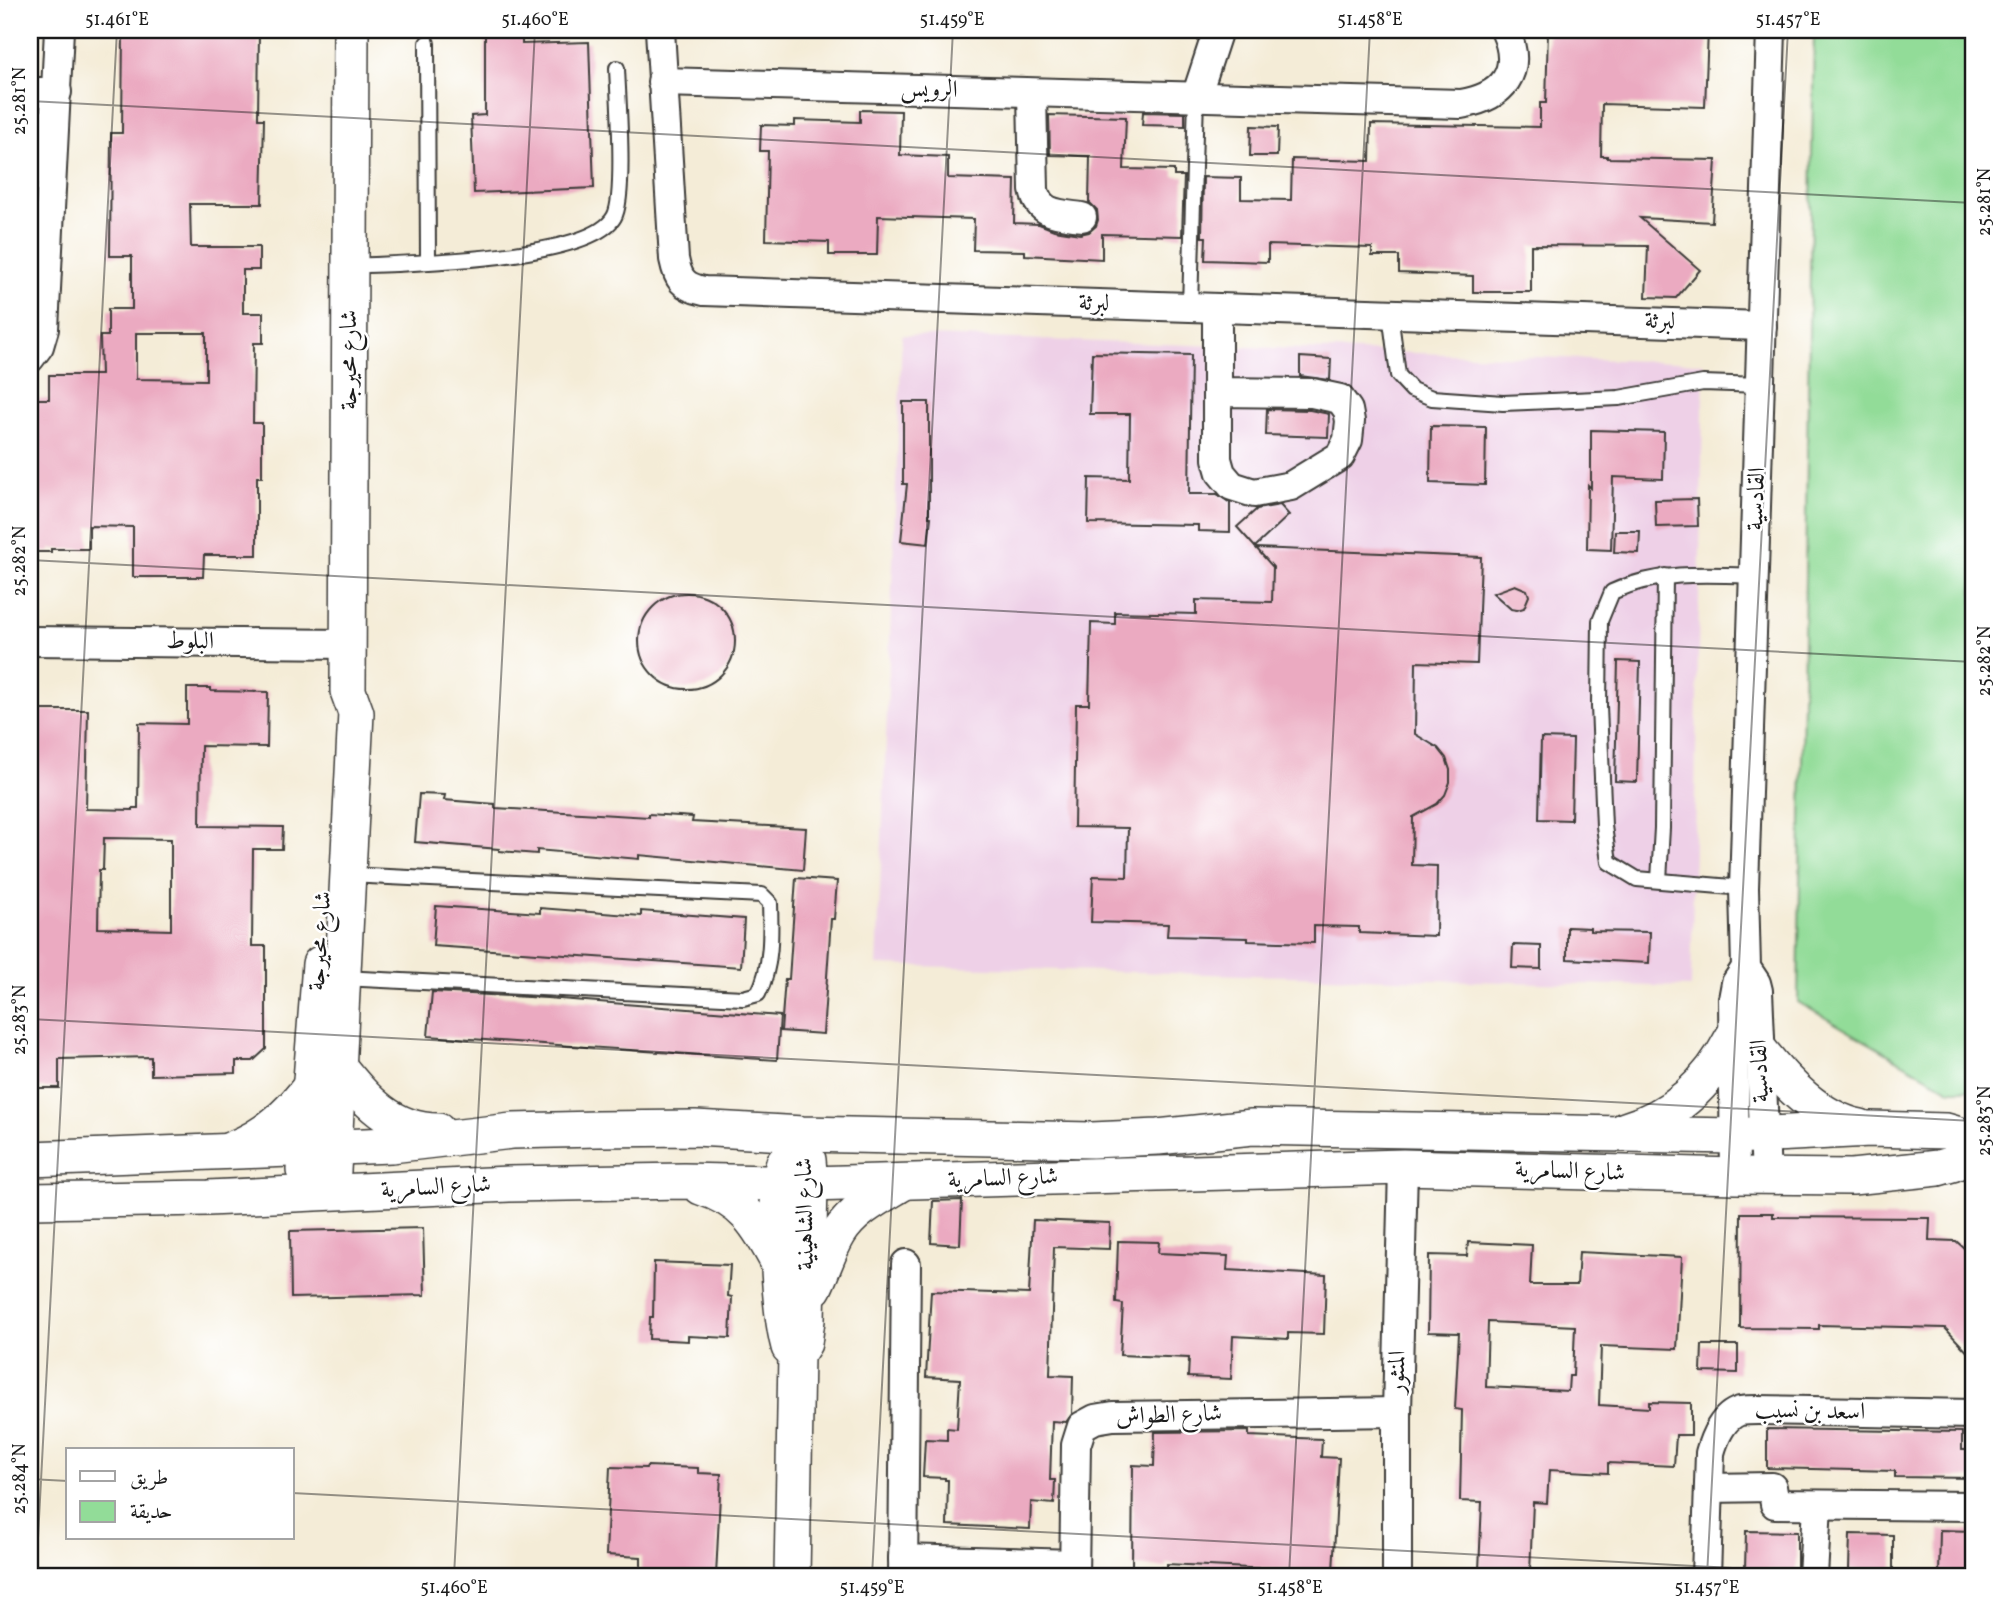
<svg xmlns="http://www.w3.org/2000/svg" width="2003" height="1606" viewBox="0 0 2003 1606" font-family="Vollkorn,Amiri,serif">
	<style>
		.built { fill: #eed0e7 }
		.green { fill: #92dc98; stroke: #577c5a; stroke-width: 2 }
		.building { fill: #ebaac1; fill-rule: evenodd }
		.lines { fill: none; stroke-linecap: round; stroke-linejoin: round }
		.service-casing { stroke: #3c3b38; stroke-width: 18 }
		.minor-casing { stroke: #3c3b38; stroke-width: 32 }
		.tertiary-casing { stroke: #3c3b38; stroke-width: 38 }
		.service { stroke: #fff; stroke-width: 14 }
		.minor { stroke: #fff; stroke-width: 28 }
		.tertiary { stroke: #fff; stroke-width: 35 }
		.ticks { fill: none; stroke: #1c1c1c; stroke-width: 2; stroke-opacity: 0.45 }
		.labels { text-anchor: middle; dominant-baseline: central; stroke-width: 5; stroke-linejoin: round; paint-order: stroke }
		.street-label { font-size: 24px; fill: #1c1c1c; stroke: #fff }
		.neatline { fill: none; stroke: #1c1c1c; stroke-width: 2.5 }
		.ticks-label { font-size: 18px; text-anchor: middle; fill: #1c1c1c }
	</style>
	<rect width="100%" height="100%" fill="#fff"/>
	<filter id="ink" filterUnits="userSpaceOnUse"><feTurbulence type="fractalNoise" baseFrequency=".0143" numOctaves="2"/><feDisplacementMap in="SourceGraphic" scale="14" xChannelSelector="R" yChannelSelector="G"/><feConvolveMatrix kernelMatrix="1 2 1 2 8 2 1 2 1" color-interpolation-filters="sRGB"/></filter>
	<filter id="wash" filterUnits="userSpaceOnUse"><feTurbulence type="fractalNoise" baseFrequency=".00686" numOctaves="4" result="noise"/><feDisplacementMap in="SourceGraphic" scale="28" xChannelSelector="R" yChannelSelector="G"/><feGaussianBlur stdDeviation="1.57" result="paint"/><feColorMatrix in="noise" values="0 0 0 0 0 0 0 0 0 0 0 0 0 0 0 0 0 1.4 0 .05"/><feComposite in="paint" operator="in"/></filter>
	<g filter="url(#wash)">
		<rect width="100%" height="100%" fill="#f4ecd7"/>
		<polygon class="built" points="902,335 1704,363 1691,987 877,965"/>
		<polygon class="green" points="1814,30 1973,30 1973,1090 1950,1090 1798,1002"/>
		<g id="blocks">
			<g class="building">
				<path d="M123 30H259L258 119H264L262 204H190L191 247H259V270H243V313H263V343H254L253 423H262V477H257V555H204L203 577H133V527L89 526V549H51V552H30V399H49V375H101L100 336H108V309H132V256H110L111 133H122ZM136 333H206V380L136 379Z"/>
				<polygon points="485,30 522,30 522,44 589,42 594,188 474,193 471,116 485,115"/>
				<polygon points="1548,30 1708,30 1705,107 1602,104 1601,156 1607,156 1607,158 1716,160 1712,222 1640,218 1700,270 1676,298 1646,297 1648,246 1531,245 1531,292 1473,292 1473,276 1399,273 1399,256 1372,256 1372,248 1268,245 1268,262 1205,260 1206,237 1202,237 1203,177 1241,178 1241,199 1291,200 1292,159 1370,161 1371,124 1540,127 1540,103 1546,103"/>
				<polygon points="860,110 901,111 900,155 948,157 948,178 1015,180 1014,223 1039,224 1054,230 1080,234 1089,232 1096,226 1098,220 1097,210 1089,202 1090,156 1050,155 1049,115 1126,117 1124,169 1174,170 1174,176 1184,176 1182,236 1102,234 1102,259 1025,255 1025,251 973,250 974,219 878,216 877,255 829,255 829,242 766,240 768,151 760,151 761,125 795,126 795,120 860,122"/>
				<polygon points="1143,112 1185,113 1185,126 1142,125"/>
				<polygon points="1251,126 1278,127 1277,156 1250,156"/>
				<polygon points="1092,353 1191,355 1189,494 1217,494 1230,503 1230,532 1198,531 1198,525 1088,523 1089,478 1129,479 1130,414 1090,414"/>
				<polygon points="1300,357 1331,359 1330,380 1300,376"/>
				<polygon points="903,402 929,402 929,517 931,517 928,544 901,541 907,484 903,484"/>
				<polygon points="1267,409 1310,410 1329,414 1328,437 1266,435"/>
				<polygon points="1431,426 1486,427 1485,485 1430,483"/>
				<polygon points="1591,430 1664,432 1663,479 1613,477 1611,550 1587,549 1588,485 1591,488"/>
				<polygon points="1697,499 1698,526 1656,527 1655,500"/>
				<polygon points="1280,505 1289,515 1255,547 1237,527 1257,509"/>
				<polygon points="1615,531 1640,531 1639,553 1614,552"/>
				<polygon points="1256,548 1481,557 1477,664 1416,662 1415,734 1438,748 1446,758 1450,770 1450,782 1445,795 1437,804 1413,817 1412,865 1437,866 1436,936 1359,933 1359,927 1314,926 1314,943 1248,941 1248,938 1167,936 1168,924 1091,922 1093,876 1127,877 1128,828 1074,827 1076,704 1089,704 1091,623 1115,624 1115,612 1196,614 1196,600 1272,602 1273,567"/>
				<polygon points="1515,585 1527,590 1529,596 1524,608 1517,610 1511,609 1493,593"/>
				<circle cx="687" cy="641" r="48"/>
				<polygon points="1618,661 1640,662 1637,782 1615,781"/>
				<path d="M187 688H211V691L268 692 267 747 201 746 200 826 283 827 282 849H253L252 946H266V1049L253 1061H236V1073L151 1075V1057L59 1059V1088H30V710H88L86 809 133 810V808H138L139 723 187 724ZM104 838 171 839V930L98 928 99 870H103Z"/>
				<polygon points="1541,738 1573,739 1571,820 1539,819"/>
				<polygon points="419,794 445,795 444,800 495,804 495,808 649,817 649,814 693,817 692,822 806,828 803,870 639,855 639,859 537,850 537,854 499,851 499,849 415,842"/>
				<polygon points="796,878 837,881 834,919 831,919 823,1034 781,1031 785,979 789,979"/>
				<polygon points="436,906 540,913 540,908 641,916 641,911 744,919 741,967 433,946"/>
				<polygon points="1567,927 1590,928 1590,931 1650,932 1649,963 1567,959"/>
				<polygon points="1513,945 1541,946 1541,969 1512,968"/>
				<polygon points="432,992 547,998 780,1016 777,1060 428,1036"/>
				<polygon points="962,1200 960,1245 931,1243 933,1201"/>
				<polygon points="1741,1213 1773,1213 1773,1217 1930,1218 1929,1240 1956,1241 1973,1256 1973,1358 1945,1328 1819,1325 1819,1329 1740,1328"/>
				<polygon points="1033,1220 1110,1223 1109,1249 1054,1247 1050,1375 1073,1376 1072,1414 1066,1422 1052,1421 1050,1480 1055,1480 1054,1504 1031,1502 1030,1529 947,1525 948,1480 945,1480 945,1478 923,1477 925,1439 947,1440 947,1428 957,1429 960,1379 926,1377 931,1291 1029,1294"/>
				<polygon points="423,1228 425,1295 291,1298 290,1231"/>
				<polygon points="1118,1241 1159,1242 1158,1253 1228,1256 1227,1270 1326,1275 1324,1334 1288,1333 1288,1339 1233,1336 1231,1379 1188,1377 1189,1358 1120,1355 1123,1304 1116,1303"/>
				<path d="M1468 1242 1532 1245 1530 1285H1577L1579 1252 1682 1257 1677 1349 1601 1346 1599 1405 1649 1408V1402L1691 1403V1435H1676L1674 1466 1608 1463V1473L1549 1470 1547 1503 1533 1502 1530 1573 1479 1570 1482 1502 1460 1501 1462 1410 1455 1409 1459 1333 1428 1332 1429 1255 1467 1256ZM1488 1322 1575 1326 1573 1376H1569L1568 1391 1486 1387Z"/>
				<polygon points="654,1262 730,1265 728,1296 732,1297 730,1338 688,1336 688,1341 649,1339 650,1317 653,1317"/>
				<polygon points="1702,1345 1738,1345 1738,1373 1701,1372"/>
				<polygon points="1767,1429 1962,1432 1962,1450 1973,1450 1973,1478 1895,1477 1895,1471 1767,1468"/>
				<polygon points="1249,1431 1249,1436 1322,1439 1321,1457 1339,1458 1333,1572 1167,1564 1167,1568 1132,1566 1133,1465 1154,1466 1155,1432"/>
				<polygon points="647,1466 698,1468 698,1473 721,1474 716,1576 641,1576 641,1557 606,1555 610,1467 646,1468"/>
				<polygon points="1940,1530 1971,1531 1971,1576 1939,1576"/>
				<polygon points="1746,1531 1797,1532 1797,1570 1745,1570"/>
				<polygon points="1850,1534 1893,1535 1893,1570 1849,1570"/>
			</g>
		</g>
	</g>
	<g filter="url(#ink)">
		<use href="#blocks" fill-opacity="0" stroke="#3c3b38" stroke-width="2"/>
		<g class="lines">
			<defs>
				<g id="service">
					<polyline points="427,43 428,261"/>
					<path d="M351 266C402 263 589 261 614 217 626 197 618 96 617 68"/>
					<polyline points="1190,307 1196,97"/>
					<polyline points="1390,313 1398,375 1412,390 1432,398 1503,403 1619,398 1703,383 1760,385"/>
					<polyline points="1659,880 1662,828 1665,576"/>
					<path d="M1744 888 1637 879 1609 862 1604 826 1599 706 1600 621 1612 592C1657 571 1706 574 1754 576"/>
					<path d="M342 978 743 998 758 994C772 968 771 932 770 903L762 895 348 875"/>
				</g>
				<g id="minor">
					<path d="M660 30 674 259C678 279 683 287 704 291L1762 326"/>
					<path d="M662 82 1461 104C1503 97 1524 72 1505 30"/>
					<polyline points="30,92 57,92"/>
					<path d="M1032 93 1034 190C1039 215 1060 214 1082 217"/>
					<polyline points="1196,97 1218,30"/>
					<polyline points="1217,308 1217,459 1221,473 1232,486 1254,493 1291,486 1340,456 1348,440 1350,421 1348,410 1340,399 1312,393 1217,392"/>
					<polyline points="30,358 39,346 44,329 59,30"/>
					<polyline points="30,641 350,644"/>
					<polyline points="1735,1176 1733,999 1736,983 1746,968"/>
					<polyline points="1766,1177 1758,991 1756,983 1746,968 1744,888 1771,30"/>
					<polyline points="1709,1488 1772,1487 1775,1504 1973,1506"/>
					<polyline points="903,1559 1074,1564"/>
					<polyline points="903,1576 906,1264"/>
					<polyline points="1074,1576 1076,1445 1082,1426 1095,1419 1113,1416 1397,1412"/>
					<polyline points="1397,1576 1397,1412 1403,1167"/>
					<path d="M1706 1576 1710 1453C1714 1438 1723 1416 1740 1411 1746 1410 1753 1410 1758 1410L1973 1414"/>
					<polyline points="1813,1576 1817,1506"/>
				</g>
				<g id="tertiary">
					<path d="M1761 1052C1786 1083 1819 1119 1860 1127"/>
					<path d="M338 1066C365 1099 391 1131 438 1131"/>
					<path d="M1625 1130C1675 1116 1710 1082 1733 1037"/>
					<path d="M232 1149C265 1137 289 1115 310 1087"/>
					<polyline points="30,1159 391,1145 512,1131 597,1129 695,1128 803,1134 1092,1140 1158,1137 1252,1127 1734,1136 1870,1129 1946,1131 1973,1139"/>
					<path d="M784 1163C772 1198 779 1310 789 1347"/>
					<polyline points="304,1170 320,964"/>
					<polyline points="333,1171 356,713 348,691 351,30"/>
					<path d="M701 1187C744 1201 758 1224 778 1262"/>
					<polyline points="30,1201 208,1198 509,1184 684,1181 810,1184 1403,1167 1735,1176 1852,1177 1938,1168 1952,1164 1973,1155"/>
					<path d="M814 1288C823 1270 829 1249 839 1233 854 1209 881 1196 904 1182"/>
					<polyline points="792,1576 796,1355 804,1343 807,1320 810,1184 808,1160"/>
				</g>
			</defs>
			<use href="#service" class="service-casing"/>
			<use href="#minor" class="minor-casing"/>
			<use href="#tertiary" class="tertiary-casing"/>
			<use href="#service" class="service"/>
			<use href="#minor" class="minor"/>
			<use href="#tertiary" class="tertiary"/>
		</g>
	</g>
	<path class="ticks" d="M30 101 1973 203M30 560 1973 662M30 1019 1973 1121M30 1479 68 1481M292 1493 1888 1576M36 1576 117 30M454 1576 535 30M872 1576 953 30M1289 1576 1370 30M1707 1576 1788 30"/>
	<g class="labels">
		<g class="street-label">
			<text transform="translate(929 90) rotate(2)">الرويس</text>
			<text transform="translate(1094 304) rotate(2)">لبرثة</text>
			<text transform="translate(1660 322) rotate(2)">لبرثة</text>
			<text transform="translate(350 360) rotate(-90)">شارع محيرجة</text>
			<text transform="translate(1757 499) rotate(-88)">القادسية</text>
			<text transform="translate(190 642) rotate(1)">البلوط</text>
			<text transform="translate(321 941) rotate(-86)">شارع محيرجة</text>
			<text transform="translate(1761 1071) rotate(-92)">القادسية</text>
			<text transform="translate(1570 1172) rotate(2)">شارع السامرية</text>
			<text transform="translate(1003 1179) rotate(-2)">شارع السامرية</text>
			<text transform="translate(436 1188) rotate(-3)">شارع السامرية</text>
			<text transform="translate(806 1214) rotate(-91)">شارع الشاهينية</text>
			<text transform="translate(1398 1372) rotate(-89)">المنثور</text>
			<text transform="translate(1810 1412) rotate(1)">اسعد بن نسيب</text>
			<text transform="translate(1169 1416) rotate(-2)">شارع الطواش</text>
		</g>
	</g>
	<rect width="2003" height="1606" fill="none" stroke="#fff" stroke-width="77"/>
	<rect x="66" y="1448" width="228" height="91" fill="#ffffff" stroke="#a4a4a4" stroke-width="2"/>
	<rect x="80" y="1471" width="35" height="10" fill="#ffffff" stroke="#a4a4a4" stroke-width="2"/>
	<text x="130" y="1484" font-size="21" fill="#1c1c1c">طريق</text>
	<rect x="80" y="1501" width="35" height="21" fill="#92dc98" stroke="#a4a4a4" stroke-width="2"/>
	<text x="130" y="1518" font-size="21" fill="#1c1c1c">حديقة</text>
	<rect x="38" y="38" width="1927" height="1530" class="neatline"/>
	<g class="ticks-label">
		<text x="117" y="25">51.461°E</text>
		<text x="535" y="25">51.460°E</text>
		<text x="952" y="25">51.459°E</text>
		<text x="1370" y="25">51.458°E</text>
		<text x="1788" y="25">51.457°E</text>
		<text transform="translate(19 101) rotate(-90)" y="6">25.281°N</text>
		<text transform="translate(1984 202) rotate(-90)" y="6">25.281°N</text>
		<text transform="translate(19 561) rotate(-90)" y="6">25.282°N</text>
		<text transform="translate(1984 661) rotate(-90)" y="6">25.282°N</text>
		<text transform="translate(19 1020) rotate(-90)" y="6">25.283°N</text>
		<text transform="translate(1984 1121) rotate(-90)" y="6">25.283°N</text>
		<text transform="translate(19 1479) rotate(-90)" y="6">25.284°N</text>
		<text x="454" y="1593">51.460°E</text>
		<text x="872" y="1593">51.459°E</text>
		<text x="1290" y="1593">51.458°E</text>
		<text x="1707" y="1593">51.457°E</text>
	</g>
</svg>
